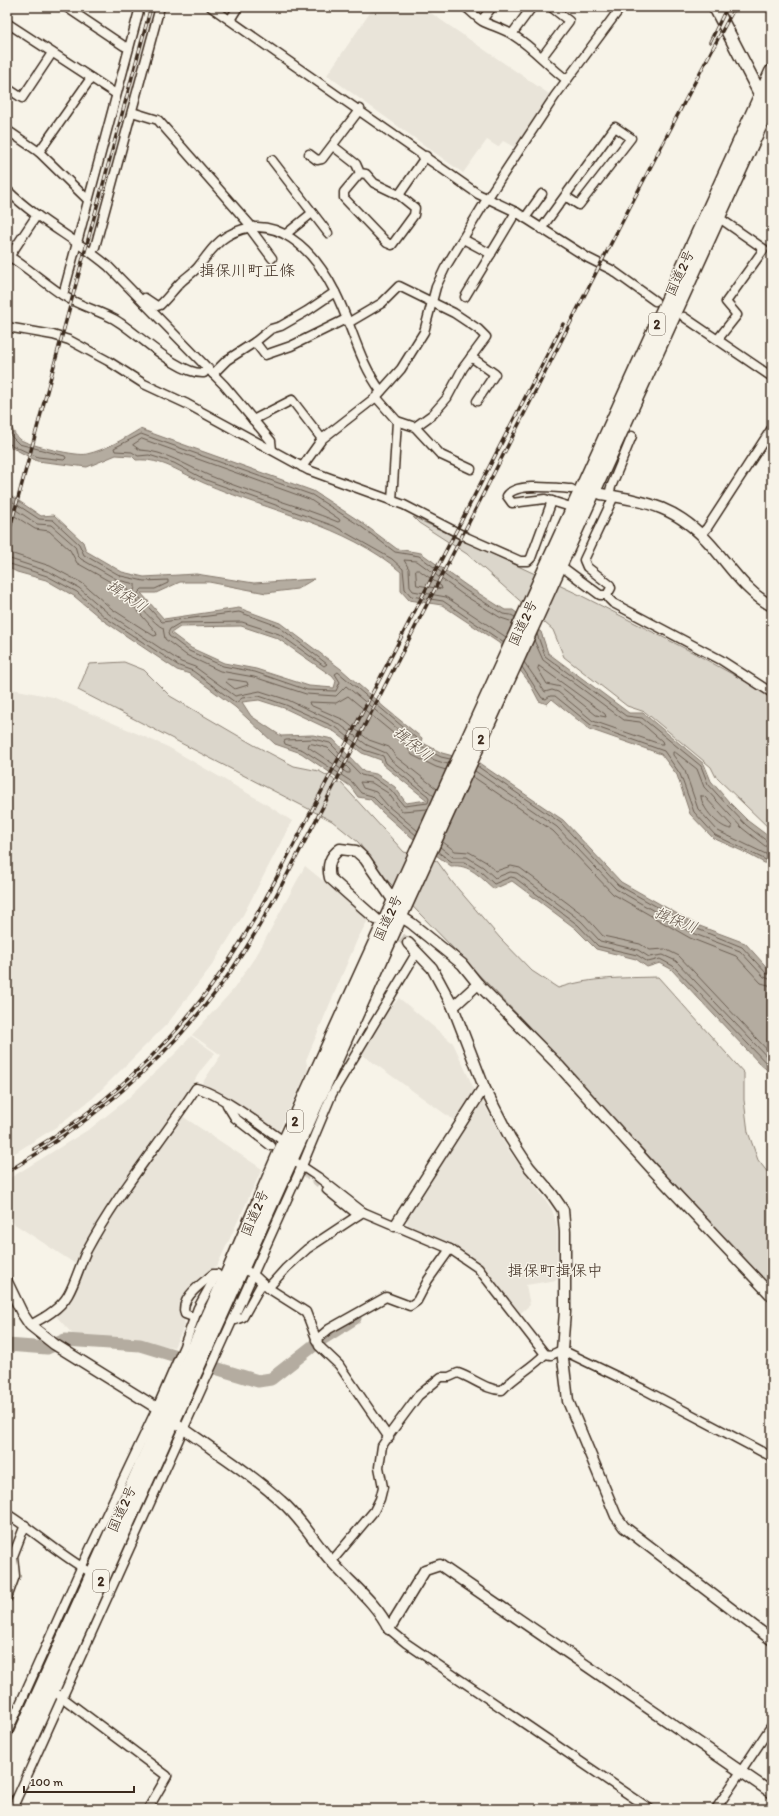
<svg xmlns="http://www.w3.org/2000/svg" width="779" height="1816" viewBox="0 0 779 1816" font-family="Itim,'Klee One',sans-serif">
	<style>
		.built { fill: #e9e4d9 }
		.green { fill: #dbd6cb; stroke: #8b8074 }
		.water { fill: #b4aca0; stroke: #84786c; fill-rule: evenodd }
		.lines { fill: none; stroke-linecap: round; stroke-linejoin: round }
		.shore { stroke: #6b5e52; stroke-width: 1 }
		.river { stroke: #b4aca0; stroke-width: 13 }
		.minor-tunnel { stroke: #d1cbc0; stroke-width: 8; stroke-dasharray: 8 4; stroke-linecap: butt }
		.tertiary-tunnel { stroke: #d1cbc0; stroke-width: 10; stroke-dasharray: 10 5; stroke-linecap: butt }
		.minor-casing { stroke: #3b2a1e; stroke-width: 11 }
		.tertiary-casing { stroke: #3b2a1e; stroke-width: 13 }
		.secondary-casing { stroke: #3b2a1e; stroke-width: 15 }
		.trunk-casing { stroke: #3b2a1e; stroke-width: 17 }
		.minor { stroke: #f7f3e8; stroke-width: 8 }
		.tertiary { stroke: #f7f3e8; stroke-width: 10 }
		.secondary { stroke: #f7f3e8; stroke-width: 12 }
		.trunk { stroke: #f7f3e8; stroke-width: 14 }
		.rail-casing { stroke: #3b2a1e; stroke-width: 3.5 }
		.rail { stroke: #f7f3e8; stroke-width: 2; stroke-dasharray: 6; stroke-linecap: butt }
		.labels { text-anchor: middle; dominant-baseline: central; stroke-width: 3; stroke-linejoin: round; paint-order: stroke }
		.shield { fill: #f7f3e8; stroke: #73665b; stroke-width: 1 }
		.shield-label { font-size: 13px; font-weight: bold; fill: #3b2a1e }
		.street-label { font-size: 14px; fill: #3b2a1e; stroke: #f7f3e8 }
		.water-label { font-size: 15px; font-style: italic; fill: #5f5145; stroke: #f7f3e8 }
		.quarter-label { font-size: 16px; fill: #3b2a1e; stroke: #f7f3e8 }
	</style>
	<rect width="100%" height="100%" fill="#f7f3e8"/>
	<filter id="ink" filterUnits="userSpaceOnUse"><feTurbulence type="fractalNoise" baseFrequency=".025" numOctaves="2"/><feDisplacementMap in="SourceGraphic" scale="8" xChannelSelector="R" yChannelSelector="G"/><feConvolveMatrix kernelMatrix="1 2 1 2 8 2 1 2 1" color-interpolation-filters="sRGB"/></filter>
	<g filter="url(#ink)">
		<g class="built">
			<polygon points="374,7 422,7 552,96 516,148 503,141 498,147 487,140 463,173 327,75"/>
			<polygon points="7,688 53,697 168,747 261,801 292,821 241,919 213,964 168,1023 93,1098 56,1127 7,1158"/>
			<polygon points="305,866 369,918 357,940 306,1060 308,1070 278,1133 201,1085 221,1055 192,1035 233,990 259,951"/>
			<polygon points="399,998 453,1043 475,1091 455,1121 361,1054 385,1014"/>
			<polygon points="191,1036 215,1053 201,1070 170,1120 126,1177 74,1263 7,1219 7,1180 91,1128 125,1101 177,1052"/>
			<polygon points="482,1100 507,1148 552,1209 557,1226 557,1280 526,1285 530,1305 518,1315 480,1264 450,1245 408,1226 407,1219 477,1102"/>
			<polygon points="182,1116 262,1169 217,1266 202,1275 180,1302 185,1325 174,1347 107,1337 76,1338 56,1316 68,1304 91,1249 155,1152"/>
		</g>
		<g class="green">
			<polygon points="413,517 580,595 694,653 761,690 772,701 772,831 716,777 711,767 645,712 627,706 564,657 553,630 467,554 419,523"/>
			<path d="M124 662 144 670 170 696 254 745 294 766 319 771 342 784 404 852 437 861 453 883 500 938 532 971 558 988C591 977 623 978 658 977L744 1073V1100L748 1132 758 1160 772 1178V1289L518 1015 388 881 358 842 332 821 78 690 89 664Z"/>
		</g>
		<g class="water">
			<path d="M7 412C10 421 12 435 21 440 29 445 78 457 87 454 105 450 124 439 140 429L313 491 361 522 397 549 421 553 467 586 505 610H513L541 632 548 653 629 713H643L704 764 711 781 729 802 748 821 772 839V867L742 851 713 838 690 814 677 775 661 754 589 729 552 699 547 704 539 701 529 682 499 643 442 605 409 600 401 591V572C345 524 270 512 204 483 181 473 162 458 136 460L132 456 116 455 87 467 37 461 7 445Z"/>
			<path d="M7 493 41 516 54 515 83 542 86 551 122 572 144 577 196 574 254 583 314 579 297 589 266 593 209 582H180L156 593H141L164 619 239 608 280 623 341 669 385 708 422 738 421 742 442 753 479 763 563 820 621 882 697 925 745 943 772 973V1074L760 1064 671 969 660 963 647 967 636 959 596 949 575 928 512 881 494 889C480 877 470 864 451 866L406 833 382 812 370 799 358 797 350 786 301 753 275 744 235 707 190 674 177 670 104 621 74 596 46 580 17 572 7 567ZM241 626 277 638 332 676 336 681 334 688 309 686 256 669 224 663 191 648 171 633 180 627ZM259 700 284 708 335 732 362 753 381 760 383 765 427 800 406 803 395 787 376 774 364 772 333 739 313 735 281 736 251 716 242 702Z"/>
		</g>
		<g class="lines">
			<g class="shore">
				<polyline points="7,424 11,436 19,444 65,456 66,458 64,460 38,457 7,443"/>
				<path d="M142 439 309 499 339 519 340 521 338 522C295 504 250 493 208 475 185 465 165 451 140 450L133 445Z"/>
				<polyline points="7,498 39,519 53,520 79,544 84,555 121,576 144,581 168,580 168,583 155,589 142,589 138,593 139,597 162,622 239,612 278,626 327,664 324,666 279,634 242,622 180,623 170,629 168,633 169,636 189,651 223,666 255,672 307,690 336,691 340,682 335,674 338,672 416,738 419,746 441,757 450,759"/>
				<path d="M7 504 37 524 51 525 75 546 78 556 81 559 118 580 135 584C136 588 132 592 134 597 136 604 156 625 163 628L165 639 186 655 220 671 254 677 306 694 336 696 346 686 411 740C415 754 435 761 448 764"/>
				<polyline points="7,511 35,529 49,531 70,550 77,563 116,585 127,589 130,602 156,632 157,635 154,636 112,609 82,583 50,566 7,552"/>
				<polyline points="7,558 50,572 79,588 109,614 181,662 195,667 235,696 260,691 288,700 339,724 367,745 386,753 391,760 434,796"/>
				<polyline points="7,563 47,576 77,592 106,618 179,666 193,671 236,703 242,698 259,696 286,705 337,728 364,750 383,756 386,763 428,796 429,799 428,803 404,806 391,790 374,778 361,775 330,743 313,739 286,740 284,741 285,744 303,750 352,782 361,793 372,796 385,809 416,835"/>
				<polygon points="416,570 419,570 441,586 442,589 417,585"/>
				<polyline points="537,634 545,656 626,716 642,718 701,766 708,784 726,804 746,825 768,842 772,842"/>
				<polyline points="506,637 446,597 413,591 410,587 409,569 404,560 417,561 462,594 501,618 513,622"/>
				<polyline points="504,643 443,601 411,596 405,589 403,569 392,559 334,526 206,480 174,463 149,455 138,456 132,452 115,451 114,448 141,434 312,495 359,525 395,552 419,556 465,590 503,614 511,615 515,617"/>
				<polyline points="524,662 545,692 552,690 558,692 593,721 660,744 663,744 662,741 640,722 624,720 543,660 534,640"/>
				<polygon points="539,666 605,714 606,717 596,715 561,687 547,684 538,669"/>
				<polyline points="522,667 542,698 546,699 550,696 555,696 591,725 664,751 680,774 694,812 715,835 772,863"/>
				<polygon points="228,679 247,682 248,685 235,689 226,682"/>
				<polygon points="313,744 328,748 350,770 350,773 347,773 308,747 309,744"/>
				<polyline points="477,766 561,823 618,885 695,928 742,947 767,974 772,975"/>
				<polyline points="475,771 557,827 616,889 692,933 740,951 764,977 772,980"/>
				<polyline points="472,776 553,831 613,894 690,938 736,956 761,983 772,986"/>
				<polyline points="437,789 396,757 389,747 369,740 342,719 310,705 309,702 336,703 348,696 405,743 412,755 436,767 446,770"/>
				<path d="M701 796H704L732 826V829C720 829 701 808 701 796Z"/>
				<polyline points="418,831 388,806 376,792 363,788 360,782 372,783 388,793 402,811 428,809"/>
				<polyline points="443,842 455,851 469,852 486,862 496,871 511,866 520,868 585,916 603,936 640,944 650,950 665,949 679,956 772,1055"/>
				<polyline points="440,847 453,857 467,857 483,867 495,878 510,872 517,873 581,921 600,941 638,950 649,957 663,955 676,961 772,1062"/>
				<polyline points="772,847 765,846 742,828 704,787 697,769 675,752 673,752 673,755 685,771 698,809 718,831 772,857"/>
				<polyline points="438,852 452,862 464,862 480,871 494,884 511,877 515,878 578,925 598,946 637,955 648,962 660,959 673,966 772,1069"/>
			</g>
			<polyline class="river" points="7,1345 47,1348 65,1340 140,1345 258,1381 271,1379 322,1339 355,1318"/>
			<polyline class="minor-tunnel" points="304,1171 322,1186"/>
			<polyline class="tertiary-tunnel" points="389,929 408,943"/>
			<defs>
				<g id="minor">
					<polyline points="66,7 124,46 129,47"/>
					<polyline points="211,7 478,194 516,212 588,258 612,270 655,301"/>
					<path d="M465 7C471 11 476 17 482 21 492 26 504 29 513 35 534 48 548 66 567 80"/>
					<polyline points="230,20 238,7"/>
					<polyline points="482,20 492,7"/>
					<polyline points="7,23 116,94"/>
					<polyline points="512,34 532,7"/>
					<polyline points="542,57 569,21 551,7"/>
					<polyline points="7,88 22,98 52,53"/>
					<polyline points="132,112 158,120 251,226"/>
					<polyline points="7,130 39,152 87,199"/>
					<polyline points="333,146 356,164 360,173 366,174 374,183 399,195 415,208 414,215 392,245 387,243 344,198 344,192 360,173"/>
					<polyline points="39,152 91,78"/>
					<polyline points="309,154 317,160 322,159 360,109"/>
					<polyline points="272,160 328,233"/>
					<path d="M7 190C37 220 76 239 108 266L224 385 271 441 272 450"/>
					<polyline points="399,195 426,156"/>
					<polyline points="525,218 542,194"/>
					<polyline points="249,227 272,258"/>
					<polyline points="541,229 615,127 631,138 579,205 565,196"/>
					<polyline points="286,234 312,213"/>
					<polyline points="463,239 491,254"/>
					<polyline points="92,252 95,247 160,7"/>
					<path d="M7 255C27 267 44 283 64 296 80 306 97 310 114 319 137 332 178 375 204 373L207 368"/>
					<polyline points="7,260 37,215"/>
					<polyline points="63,295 140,7"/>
					<polyline points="465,297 516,212"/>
					<path d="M145 298 157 306 160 305C168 298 173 290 180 283 186 277 193 273 198 267 207 256 215 243 227 236 275 208 315 252 335 292 352 325 359 362 381 391"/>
					<polyline points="684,317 772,377"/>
					<polyline points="348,323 382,303 399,286 454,313 478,329 486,337 463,368 447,398 433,414 415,427 397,421"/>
					<polyline points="7,327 53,335 69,340 108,361 144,384 187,404 308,470 404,505 468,538 520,561 528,561 531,558 552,501"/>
					<polyline points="718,339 737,315 726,302 764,249 718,217"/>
					<polyline points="255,342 265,355 291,346 346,319"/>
					<polyline points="471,357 495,374 477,401"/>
					<polyline points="213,374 227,360 255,342 271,329 281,326 307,311 335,292"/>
					<polyline points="376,397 397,421 392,501"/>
					<polyline points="253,420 292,400 322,439"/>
					<polyline points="415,427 441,455 471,469"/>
					<polyline points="302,467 322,439 376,397 401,369 424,332 436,287 445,268 487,199 555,96 621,7"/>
					<path d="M571 489C556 488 515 482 507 496L512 503 545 499 574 508"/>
					<polyline points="609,495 611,487 632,436"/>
					<polyline points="701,534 707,528 772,428"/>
					<polyline points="561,566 600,595 607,595"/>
					<polyline points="607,595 609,599 613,603 721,660 772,693"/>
					<polyline points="607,595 611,588 610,585 587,567 584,560 614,496"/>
					<polyline points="227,1105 235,1118 271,1146"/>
					<polyline points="291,1159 318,1177 363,1212 450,1249 478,1268 545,1354 551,1355 562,1350 643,1389 772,1457"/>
					<polyline points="327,1190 358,1215"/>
					<polyline points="243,1269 253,1274 268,1288 306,1312 319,1346 339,1365 389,1438"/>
					<polyline points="268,1288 286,1268 307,1249 363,1212"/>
					<path d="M193 1317 185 1314C179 1298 203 1283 213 1274H216"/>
					<polyline points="235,1320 243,1317 262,1283"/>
					<path d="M30 1325C44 1318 60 1309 68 1295 76 1281 80 1264 87 1250 118 1192 161 1142 196 1088 221 1094 263 1127 285 1142"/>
					<polyline points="316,1340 329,1329 386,1297 410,1306 417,1301 428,1280 450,1249"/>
					<path d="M7 1514C36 1532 62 1557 92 1573"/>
					<path d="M332 1561 374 1511 380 1499 383 1487 379 1467 382 1446 392 1431 418 1396 441 1377H449L458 1373C473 1378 488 1391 502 1390 515 1376 532 1368 545 1354"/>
					<polyline points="7,1598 15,1576 13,1556 25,1525"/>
					<polyline points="389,1629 406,1643 650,1809"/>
					<polyline points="59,1695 167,1776 148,1809"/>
					<polyline points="7,1733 81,1568 157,1408 184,1346 198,1308 217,1274"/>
					<polyline points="12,1809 302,1166 332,1094 417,952"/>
					<polyline points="716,1809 772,1725"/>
				</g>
				<g id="tertiary">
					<path d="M601 494C649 502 678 507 712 546 731 568 746 592 772 606"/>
					<polyline points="400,916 411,923 462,964 478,984 560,1067 653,1170 772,1296"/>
					<path d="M376 919 330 878C327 866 330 856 340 849L356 851 365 859 395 903"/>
					<polyline points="408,943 432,968 453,1007 484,1087 510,1138 529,1167 552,1194 563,1210 565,1232 565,1312 562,1350 568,1401 616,1516 624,1527 772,1640"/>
					<polyline points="453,1007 478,984"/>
					<polyline points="395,1226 484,1087"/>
					<path d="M7 1282 22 1313 30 1325 54 1344 157 1408C174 1423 193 1435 211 1448 235 1464 260 1482 281 1501 302 1519 314 1542 332 1562 351 1584 376 1602 389 1629"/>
					<polyline points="389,1629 425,1570 440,1565 772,1793"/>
				</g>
				<polyline id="secondary" points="715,7 772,117"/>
				<g id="trunk">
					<polyline points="7,1765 231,1267 285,1142 772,72"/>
					<polyline points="7,1790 400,916 772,98"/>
				</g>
			</defs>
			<use href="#minor" class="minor-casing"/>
			<use href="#tertiary" class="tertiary-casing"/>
			<use href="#secondary" class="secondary-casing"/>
			<use href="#trunk" class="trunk-casing"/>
			<use href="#minor" class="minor"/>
			<use href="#tertiary" class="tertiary"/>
			<use href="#secondary" class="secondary"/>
			<use href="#trunk" class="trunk"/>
			<defs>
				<g id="rail">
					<polyline points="710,42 727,7"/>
					<polyline points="7,539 151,7"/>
					<path d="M34 1149C114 1101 186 1030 235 951 259 914 278 874 299 835L563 324"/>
					<path d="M7 1172C82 1128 149 1075 204 1007 243 960 271 906 299 852 331 793 361 732 392 672 507 451 616 227 735 7"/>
				</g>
			</defs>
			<use href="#rail" class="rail-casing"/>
			<use href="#rail" class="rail"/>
		</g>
	</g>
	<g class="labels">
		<g class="shield">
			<rect x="649" y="313" width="16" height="22" rx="3"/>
			<rect x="473" y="728" width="16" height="22" rx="3"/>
			<rect x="287" y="1110" width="16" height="22" rx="3"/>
			<rect x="93" y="1570" width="16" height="22" rx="3"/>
		</g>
		<g class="shield-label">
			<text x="657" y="324">2</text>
			<text x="481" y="739">2</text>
			<text x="295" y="1121">2</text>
			<text x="101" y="1581">2</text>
		</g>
		<g class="street-label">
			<text transform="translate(680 273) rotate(-65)">国道2号</text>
			<text transform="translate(523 623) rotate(-65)">国道2号</text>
			<text transform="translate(388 918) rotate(-65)">国道2号</text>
			<text transform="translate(255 1213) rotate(-67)">国道2号</text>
			<text transform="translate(122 1509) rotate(-66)">国道2号</text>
		</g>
		<g class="water-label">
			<text transform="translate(127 596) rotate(35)">揖保川</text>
			<text transform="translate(413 744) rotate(39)">揖保川</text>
			<text transform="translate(676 920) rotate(22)">揖保川</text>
		</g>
		<g class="quarter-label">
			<text x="247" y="270">揖保川町正條</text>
			<text x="555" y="1270">揖保町揖保中</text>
		</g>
	</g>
	<rect width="779" height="1816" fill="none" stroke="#f7f3e8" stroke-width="24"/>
	<rect x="12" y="12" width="755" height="1792" fill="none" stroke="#3b2a1e" stroke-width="1.5" filter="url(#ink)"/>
	<path d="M24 1786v6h110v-6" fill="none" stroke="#3b2a1e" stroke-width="2"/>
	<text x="30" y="1786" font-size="12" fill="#3b2a1e" stroke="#f7f3e8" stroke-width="3" paint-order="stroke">100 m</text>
</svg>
